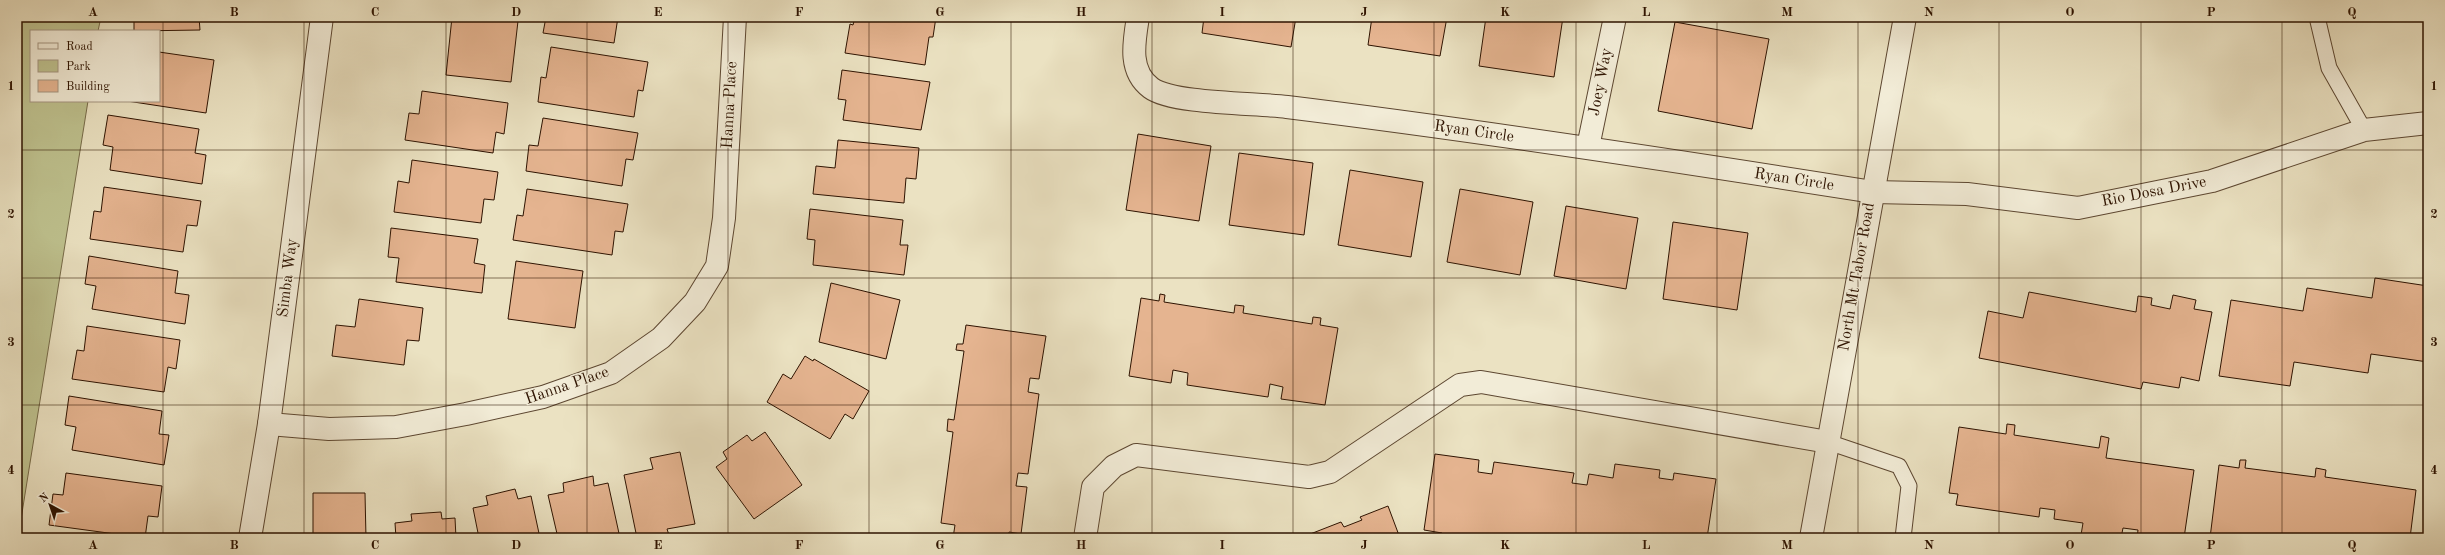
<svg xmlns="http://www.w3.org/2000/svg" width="2445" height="555" viewBox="0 0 2445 555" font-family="'Old Standard TT',serif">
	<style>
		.green { fill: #bec18e; stroke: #766a48 }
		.building { fill: #e5b490; stroke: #2e1301 }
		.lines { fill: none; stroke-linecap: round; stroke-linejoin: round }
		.service-casing { stroke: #5d4731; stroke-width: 17 }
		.minor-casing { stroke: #5d4731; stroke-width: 24 }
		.tertiary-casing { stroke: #5d4731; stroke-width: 24 }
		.service { stroke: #f2ecd7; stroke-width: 15 }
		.minor { stroke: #f2ecd7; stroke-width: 22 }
		.tertiary { stroke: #f2ecd7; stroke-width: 22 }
		.grid { fill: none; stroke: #2e1301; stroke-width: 1; stroke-opacity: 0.55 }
		.labels { text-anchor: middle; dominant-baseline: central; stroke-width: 3; stroke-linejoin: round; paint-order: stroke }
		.street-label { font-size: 16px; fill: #2e1301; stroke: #f2ecd7 }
		.neatline { fill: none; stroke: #2e1301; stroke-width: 1.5 }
		.grid-label { font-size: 13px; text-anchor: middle; font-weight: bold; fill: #2e1301 }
	</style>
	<rect width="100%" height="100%" fill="#ebe2c2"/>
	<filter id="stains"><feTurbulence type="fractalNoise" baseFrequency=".005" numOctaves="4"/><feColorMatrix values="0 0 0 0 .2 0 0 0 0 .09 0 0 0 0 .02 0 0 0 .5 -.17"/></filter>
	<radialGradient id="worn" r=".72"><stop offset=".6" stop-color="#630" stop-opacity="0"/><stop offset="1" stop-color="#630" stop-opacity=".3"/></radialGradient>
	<polygon class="green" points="17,17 101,17 98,31 31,31 31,101 88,101 18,538"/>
	<g class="building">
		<polygon points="134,17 199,17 200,30 134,31"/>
		<polygon points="452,17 482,17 518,21 511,82 446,75"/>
		<polygon points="546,17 618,17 614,43 543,33"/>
		<polygon points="855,17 936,17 933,37 929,37 925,65 845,53 850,24 853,25"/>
		<polygon points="1204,17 1296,17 1291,47 1202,33"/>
		<polygon points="1372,17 1447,17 1440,56 1368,45"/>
		<polygon points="1486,17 1563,17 1554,77 1479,66"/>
		<polygon points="1675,22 1769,39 1752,129 1658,111"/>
		<polygon points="551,47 648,62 643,91 638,90 634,117 538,102 541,77 546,78"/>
		<polygon points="159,52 214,60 206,113 127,101 159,101"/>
		<polygon points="842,70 930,82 921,130 843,120 846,100 838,99"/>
		<polygon points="422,91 508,103 504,134 496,132 493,153 405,140 409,113 419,114"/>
		<polygon points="108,115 199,129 195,153 206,155 202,184 110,170 113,147 103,145"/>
		<polygon points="543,118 638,133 633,160 626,159 622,186 526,171 529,145 538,146"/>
		<polygon points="1138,134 1211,146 1199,221 1126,210"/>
		<polygon points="838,140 919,148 916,179 906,178 904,203 813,194 816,166 835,168"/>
		<polygon points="1239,153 1313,163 1304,235 1229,225"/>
		<polygon points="412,160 498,172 494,200 484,199 481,223 394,212 398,181 409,183"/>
		<polygon points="1350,170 1423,182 1411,257 1338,245"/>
		<polygon points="104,187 201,201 197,226 187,225 183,252 90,239 94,211 101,212"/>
		<polygon points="527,189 628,204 623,232 615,231 612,255 513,240 517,215 523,216"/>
		<polygon points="1460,189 1533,202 1520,275 1447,262"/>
		<polygon points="1566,206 1638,218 1626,289 1554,276"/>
		<polygon points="810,209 903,220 900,245 908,245 904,275 813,265 815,240 807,239"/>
		<polygon points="1673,222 1748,233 1737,310 1663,299"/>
		<polygon points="391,228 478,239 474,263 485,265 482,293 396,282 399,258 388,257"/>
		<polygon points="89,256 178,271 175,293 189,295 185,324 92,309 96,286 85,284"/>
		<polygon points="516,261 583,271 575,328 508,319"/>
		<polygon points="2375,278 2428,286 2428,362 2371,354 2368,373 2294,362 2290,386 2219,376 2231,300 2303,311 2307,288 2372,298"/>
		<polygon points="831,283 900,300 886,359 819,342"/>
		<polygon points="2029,292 2136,312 2138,296 2152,298 2151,305 2170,309 2173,295 2196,300 2194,309 2212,312 2199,381 2181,377 2179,388 2143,382 2141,389 1979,358 1988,311 2023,318"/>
		<polygon points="1160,294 1165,295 1164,302 1234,313 1235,305 1244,306 1243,313 1312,324 1313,317 1321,318 1320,325 1338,328 1325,405 1281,399 1283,387 1270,384 1268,397 1187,385 1188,373 1173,370 1171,383 1129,376 1141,298 1159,301"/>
		<polygon points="359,299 423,308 419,341 407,340 404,365 332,356 336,325 355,327"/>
		<polygon points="966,325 1046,336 1039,379 1030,378 1028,392 1039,394 1028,474 1018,473 1016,486 1027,487 1021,534 1009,532 1008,538 953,538 955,525 941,523 953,432 947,431 948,419 954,420 964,351 956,350 957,344 963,344"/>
		<polygon points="87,326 180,340 176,369 168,367 164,392 72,379 77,350 84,351"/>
		<polygon points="805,356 813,361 814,359 869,391 853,419 845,414 830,439 767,402 783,374 791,379"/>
		<polygon points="69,396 162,411 159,434 169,435 164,465 72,450 76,427 65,425"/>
		<polygon points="2007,424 2015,425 2014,435 2099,448 2101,436 2109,438 2106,458 2194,470 2184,538 2137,538 2138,530 2123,528 2121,538 2081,535 2083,523 2054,519 2055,510 2040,508 2039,517 1956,505 1958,494 1949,493 1959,427 2006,434"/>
		<polygon points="765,432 802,485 754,519 716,467 727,459 723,452 747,435 752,441"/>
		<polygon points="680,452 695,524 667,529 670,538 637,538 624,475 653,469 650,458"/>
		<polygon points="1435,454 1479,460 1478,472 1492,474 1494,462 1574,473 1572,483 1587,485 1589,474 1613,478 1615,464 1660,470 1659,478 1673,480 1674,473 1716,479 1707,538 1479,538 1448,534 1447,538 1441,538 1442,533 1424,530"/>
		<polygon points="2240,460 2246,460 2245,468 2315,477 2316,468 2326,470 2325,477 2416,490 2410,538 2269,538 2253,536 2253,538 2210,538 2219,465 2239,468"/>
		<polygon points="66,473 162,486 158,517 148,516 145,538 49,525 53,494 63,495"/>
		<polygon points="593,476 594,486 608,483 620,538 558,538 548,495 564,492 563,483"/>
		<polygon points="515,489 518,499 531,496 540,538 479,538 473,508 488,505 486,496"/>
		<polygon points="313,493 365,493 366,538 313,538"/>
		<polygon points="1388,506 1400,538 1300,538 1341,522 1344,527 1362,520 1360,517"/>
		<polygon points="441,512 442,519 455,518 456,538 396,538 395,523 412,521 411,514"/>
	</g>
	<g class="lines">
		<defs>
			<g id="service">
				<polyline points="2317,17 2329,68 2364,130"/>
				<polyline points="1828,442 1899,466 1909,486 1903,538"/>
			</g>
			<g id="minor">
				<path d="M1138 17C1134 42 1128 71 1151 88 1173 104 1256 103 1287 107 1483 131 1678 161 1873 192"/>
				<polyline points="1588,147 1615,17"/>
				<polyline points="269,424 329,429 396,427 466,414 543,397 611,373 661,338 695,302 717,266 724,218 735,17"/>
				<polyline points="250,538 269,424 322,17"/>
				<polyline points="1085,538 1093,487 1114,466 1136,455 1309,477 1330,472 1460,385 1481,382 1828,442"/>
			</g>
			<g id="tertiary">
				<polyline points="1873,192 1967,194 2078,208 2212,181 2364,130 2428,123"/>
				<polyline points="1811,538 1905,17"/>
			</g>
		</defs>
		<use href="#service" class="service-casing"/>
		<use href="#minor" class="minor-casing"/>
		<use href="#tertiary" class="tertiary-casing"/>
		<use href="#service" class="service"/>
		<use href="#minor" class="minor"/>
		<use href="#tertiary" class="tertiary"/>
	</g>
	<path class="grid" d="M163 17V538M304 17V538M446 17V538M587 17V538M728 17V538M869 17V538M1011 17V538M1152 17V538M1293 17V538M1434 17V538M1576 17V538M1717 17V538M1858 17V538M1999 17V538M2141 17V538M2282 17V538M17 150H2428M17 278H2428M17 405H2428"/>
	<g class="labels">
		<g class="street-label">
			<text transform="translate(1601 82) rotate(-79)">Joey Way</text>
			<text transform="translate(730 105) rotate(-87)">Hanna Place</text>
			<text transform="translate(1474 132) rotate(8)">Ryan Circle</text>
			<text transform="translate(1794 180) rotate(9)">Ryan Circle</text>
			<text transform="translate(2154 192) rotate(-11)">Rio Dosa Drive</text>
			<text transform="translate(1857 277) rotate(-80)">North Mt Tabor Road</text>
			<text transform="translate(288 278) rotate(-83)">Simba Way</text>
			<text transform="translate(567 386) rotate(-19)">Hanna Place</text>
		</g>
	</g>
	<rect width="2445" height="555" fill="none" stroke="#ebe2c2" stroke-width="44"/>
	<rect x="30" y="30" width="130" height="72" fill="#f2ecd7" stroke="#a49581"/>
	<rect x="38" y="43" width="20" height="6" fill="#f2ecd7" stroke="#a49581"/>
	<text x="66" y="50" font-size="12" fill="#2e1301">Road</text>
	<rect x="38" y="60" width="20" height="12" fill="#bec18e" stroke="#a49581"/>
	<text x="66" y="70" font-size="12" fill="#2e1301">Park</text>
	<rect x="38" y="80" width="20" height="12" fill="#e5b490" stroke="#a49581"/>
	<text x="66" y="90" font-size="12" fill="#2e1301">Building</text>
	<g transform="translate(50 505) rotate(320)" stroke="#f2ecd7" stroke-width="3" paint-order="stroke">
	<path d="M0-3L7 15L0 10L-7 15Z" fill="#2e1301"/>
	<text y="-6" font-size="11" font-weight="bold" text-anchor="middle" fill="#2e1301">N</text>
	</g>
	<rect x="22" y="22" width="2401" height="511" class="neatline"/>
	<g class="grid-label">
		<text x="93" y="16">A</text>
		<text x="234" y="16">B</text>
		<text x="375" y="16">C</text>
		<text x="516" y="16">D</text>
		<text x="658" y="16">E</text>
		<text x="799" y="16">F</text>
		<text x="940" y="16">G</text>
		<text x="1081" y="16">H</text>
		<text x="1222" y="16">I</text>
		<text x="1364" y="16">J</text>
		<text x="1505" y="16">K</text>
		<text x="1646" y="16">L</text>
		<text x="1787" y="16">M</text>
		<text x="1929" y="16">N</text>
		<text x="2070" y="16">O</text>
		<text x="2211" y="16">P</text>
		<text x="2352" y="16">Q</text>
		<text x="11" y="90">1</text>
		<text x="2434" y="90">1</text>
		<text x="11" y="218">2</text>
		<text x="2434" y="218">2</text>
		<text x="11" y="346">3</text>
		<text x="2434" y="346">3</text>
		<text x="11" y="474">4</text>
		<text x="2434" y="474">4</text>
		<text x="93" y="549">A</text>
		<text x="234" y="549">B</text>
		<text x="375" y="549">C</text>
		<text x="516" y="549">D</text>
		<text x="658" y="549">E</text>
		<text x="799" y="549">F</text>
		<text x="940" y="549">G</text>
		<text x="1081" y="549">H</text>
		<text x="1222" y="549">I</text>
		<text x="1364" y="549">J</text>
		<text x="1505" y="549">K</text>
		<text x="1646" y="549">L</text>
		<text x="1787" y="549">M</text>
		<text x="1929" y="549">N</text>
		<text x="2070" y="549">O</text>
		<text x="2211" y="549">P</text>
		<text x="2352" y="549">Q</text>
	</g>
	<rect width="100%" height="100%" filter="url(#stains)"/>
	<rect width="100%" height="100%" fill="url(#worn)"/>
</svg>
